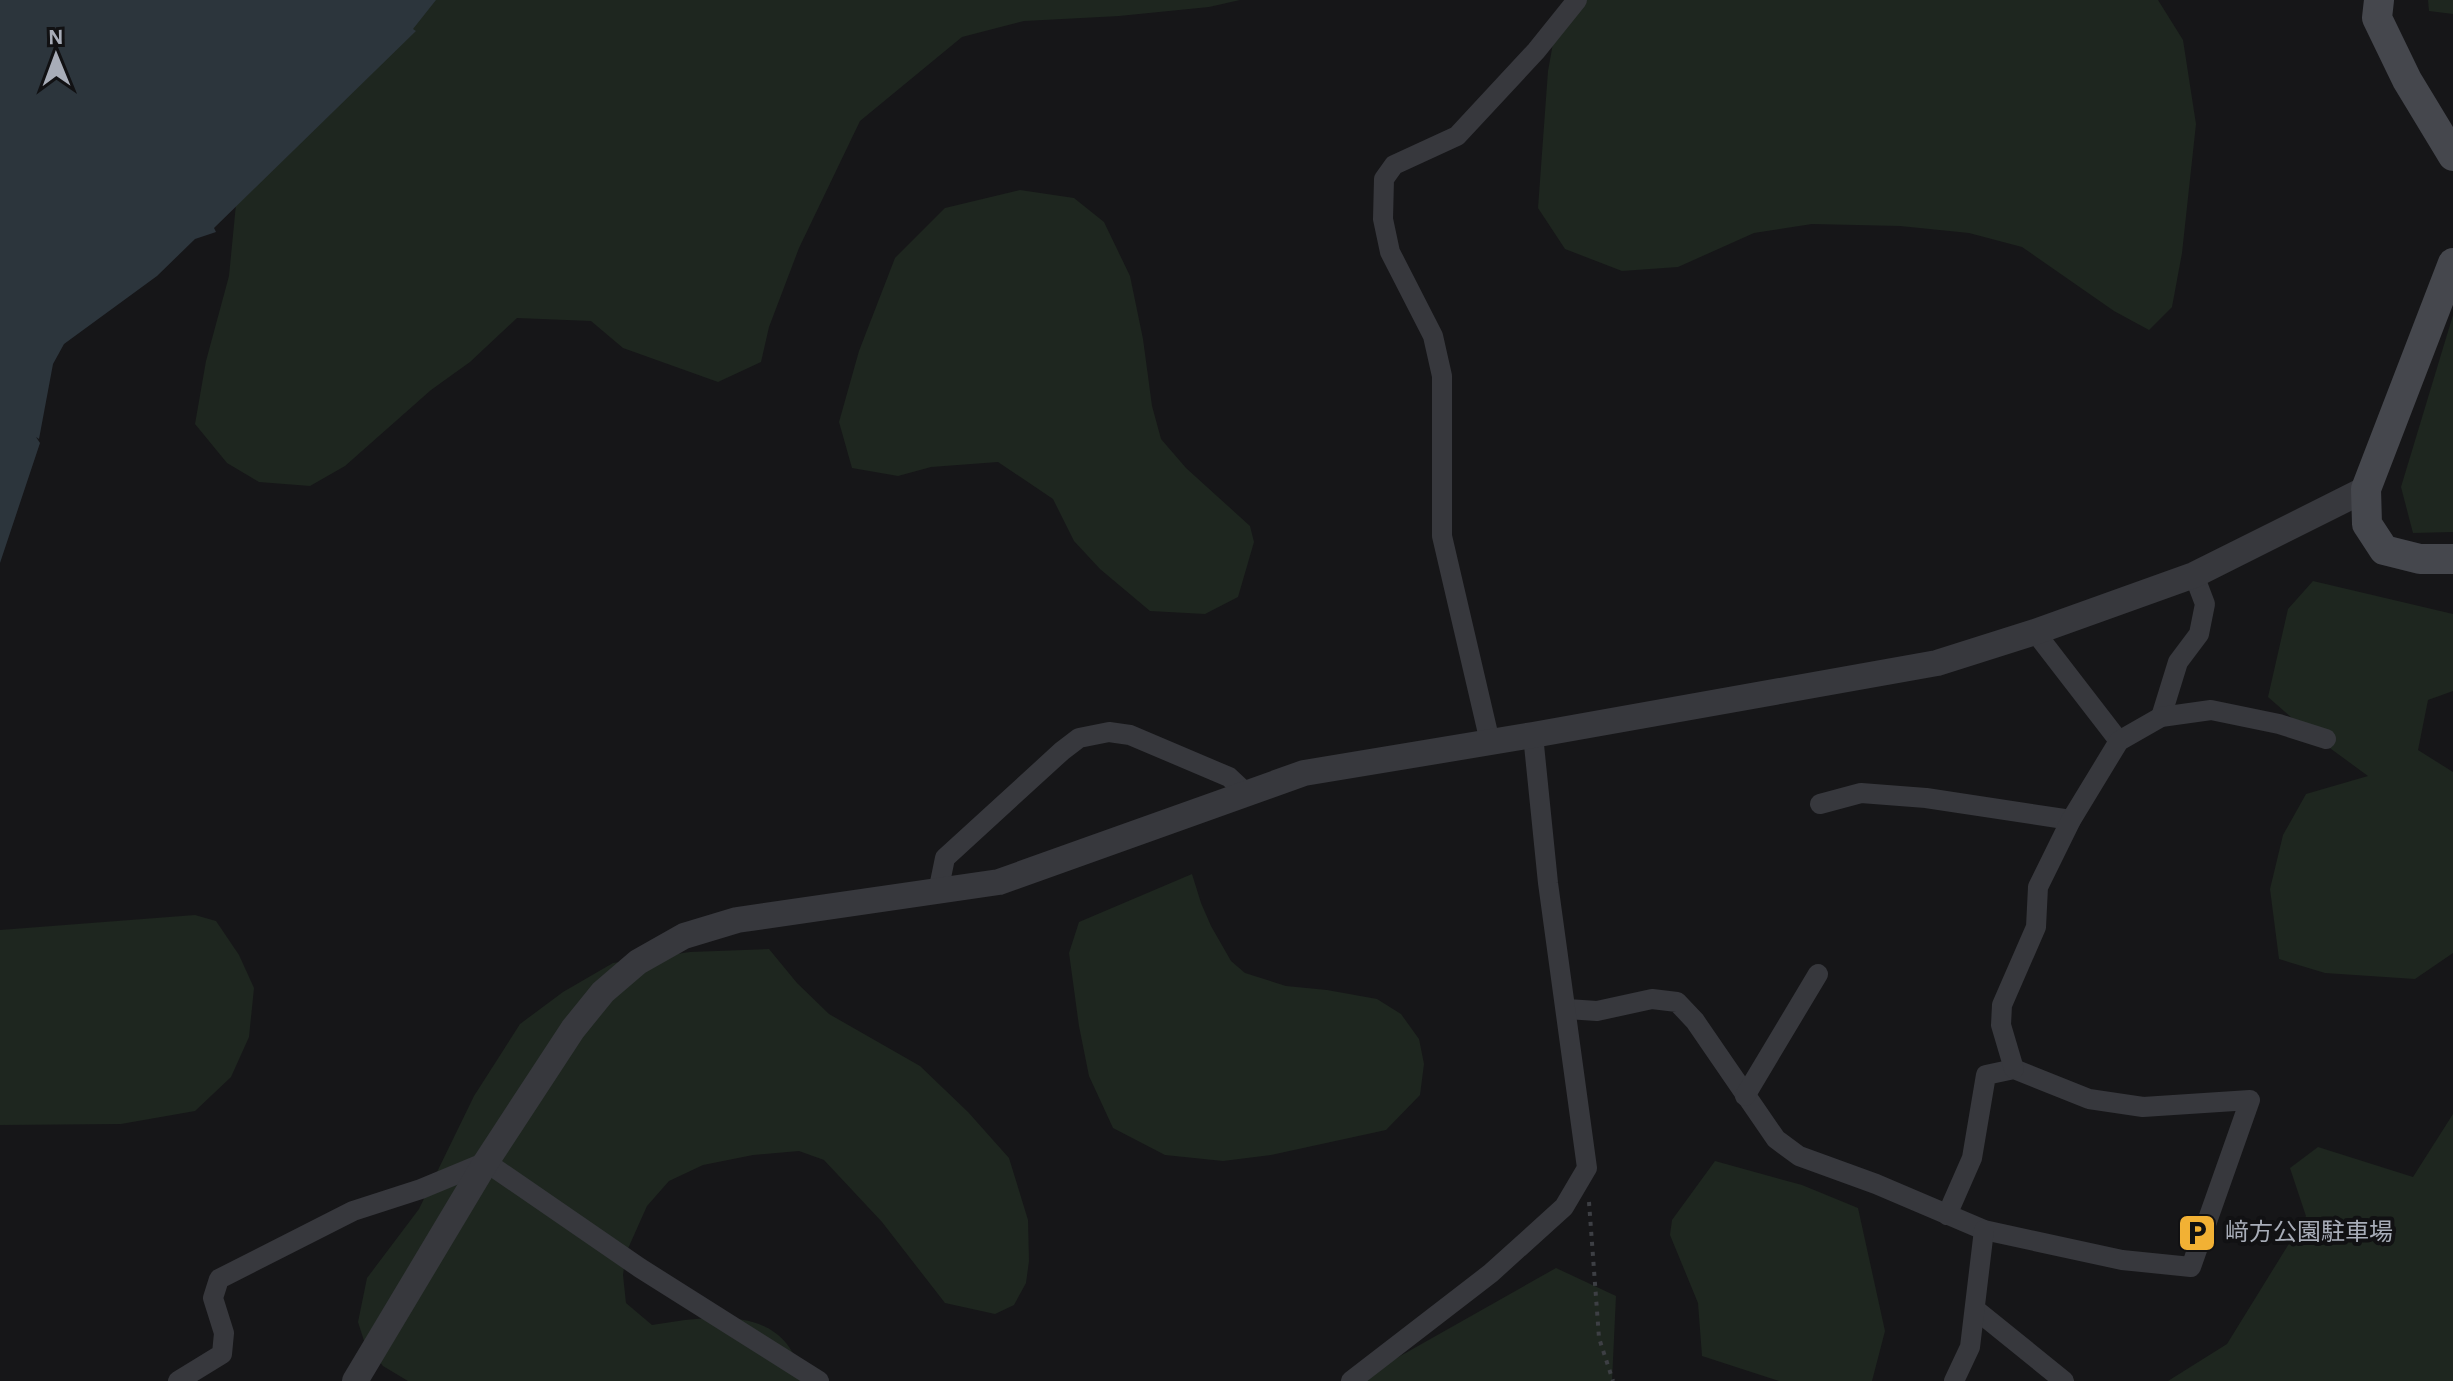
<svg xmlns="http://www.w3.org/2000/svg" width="2453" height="1381" viewBox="0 0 2453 1381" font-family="'Alegreya Sans','Noto Sans JP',sans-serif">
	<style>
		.green { fill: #1e261f }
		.water { fill: #2c353c }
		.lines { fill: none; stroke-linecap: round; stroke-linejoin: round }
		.path { stroke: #3d3f44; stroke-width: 4; stroke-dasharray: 4 6; stroke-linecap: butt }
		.minor { stroke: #37383d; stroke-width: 20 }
		.tertiary { stroke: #37383d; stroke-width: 26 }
		.secondary { stroke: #45474d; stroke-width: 30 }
		.labels { text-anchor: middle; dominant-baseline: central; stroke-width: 8; stroke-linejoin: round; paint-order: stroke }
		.poi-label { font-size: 24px; fill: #a8adb8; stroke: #111113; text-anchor: start }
	</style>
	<rect width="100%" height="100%" fill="#161618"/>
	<g class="green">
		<polygon points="426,0 1240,0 1209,7 1119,16 1024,21 962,37 860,121 799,248 769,327 761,362 718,382 623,348 591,321 517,318 470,362 431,390 345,466 310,486 259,482 227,463 195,424 206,361 229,276 237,194"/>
		<polygon points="1565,0 2158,0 2183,40 2196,124 2182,253 2172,307 2149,330 2114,311 2022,247 1969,233 1900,226 1812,224 1754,233 1678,267 1622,271 1565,249 1538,208 1548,71 1559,10"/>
		<polygon points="2428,0 2453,0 2453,14 2429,11"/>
		<polygon points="1020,190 1074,198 1104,222 1130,276 1143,339 1152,406 1161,439 1186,468 1250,526 1254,542 1238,597 1205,614 1150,611 1100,569 1074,541 1053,499 998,462 931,467 898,476 852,468 839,422 859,351 895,258 945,208"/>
		<polygon points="2453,315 2453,532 2413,533 2401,487"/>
		<polygon points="2313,581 2453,614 2453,691 2428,700 2418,750 2453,772 2453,953 2415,979 2325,973 2279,959 2270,889 2283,835 2306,794 2368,776 2308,732 2268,697 2288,609"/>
		<polygon points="1192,874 1201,903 1211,926 1231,961 1245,973 1286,986 1327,990 1377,999 1401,1014 1419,1039 1424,1064 1420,1095 1386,1130 1271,1155 1223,1161 1165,1155 1113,1128 1089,1076 1079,1026 1069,953 1079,922"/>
		<polygon points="195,915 216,921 239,955 254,988 249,1037 231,1077 195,1111 121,1124 0,1125 0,930"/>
		<path d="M769 949 797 983 829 1014 920 1066 968 1112 1009 1158 1028 1220 1029 1261 1026 1283 1014 1305 995 1314 945 1303 882 1222 824 1160 799 1151 753 1155 703 1165 669 1181 647 1206 626 1253 623 1275 626 1303 652 1325C713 1315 787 1303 803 1381H408L383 1366 365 1344 358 1322 367 1278 419 1209 474 1096 520 1024 563 992 613 963 690 952Z"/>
		<polygon points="2453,1114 2453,1381 2168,1381 2227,1344 2306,1216 2290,1168 2318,1147 2413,1177"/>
		<polygon points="1715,1161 1802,1185 1858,1208 1885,1331 1872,1381 1779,1381 1702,1356 1698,1303 1670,1235 1672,1220"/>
		<polygon points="1556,1268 1616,1296 1612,1381 1356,1381"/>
	</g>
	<polygon class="water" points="0,0 436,0 413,29 416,31 214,228 216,232 195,239 157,276 64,344 53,364 39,439 36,437 40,443 0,563"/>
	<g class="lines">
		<polyline class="path" points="1589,1202 1599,1338 1613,1381"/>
		<g class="minor">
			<polyline points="2035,632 2119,741"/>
			<polyline points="2161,717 2178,662 2199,634 2205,604 2194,575"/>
			<polyline points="1490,742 1442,536 1442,376 1433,336 1390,252 1383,219 1384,179 1394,165 1457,136 1536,51 1577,0"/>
			<polyline points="1820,804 1861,793 1926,798 2071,820"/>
			<polyline points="938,892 945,858 1062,751 1079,738 1109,732 1130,735 1229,777 1245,792"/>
			<polyline points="1567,1009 1597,1011 1652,999 1677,1002 1695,1021 1776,1139 1799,1156 1876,1184 1984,1230 2122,1260 2191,1267 2250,1100 2143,1107 2089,1099 2014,1069 1986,1075 1972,1158 1947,1215"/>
			<polyline points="2014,1069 2001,1025 2002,1005 2036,927 2038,887 2071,820 2119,741 2161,717 2211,710 2279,724 2326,739"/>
			<polyline points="1745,1096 1818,974"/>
			<polyline points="1975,1309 2064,1381"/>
			<polyline points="178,1381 222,1354 224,1333 213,1298 219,1279 353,1211 421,1189 486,1162 640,1268 819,1381"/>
			<polyline points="1351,1381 1491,1273 1564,1207 1587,1168 1548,883 1533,735"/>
			<polyline points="1954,1381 1970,1347 1984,1230"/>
		</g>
		<polyline class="tertiary" points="355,1381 486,1162 573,1029 603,992 638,962 684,936 737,920 999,882 1304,773 1533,735 1937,663 2035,632 2194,575 2366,489"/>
		<g class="secondary">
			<polyline points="2379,0 2377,18 2407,80 2453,156"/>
			<polyline points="2453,263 2366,489 2367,524 2384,550 2420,559 2453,559"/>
		</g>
	</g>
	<defs>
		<symbol id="parking-square" viewBox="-11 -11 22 22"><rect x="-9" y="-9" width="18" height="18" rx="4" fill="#f2b134" stroke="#111113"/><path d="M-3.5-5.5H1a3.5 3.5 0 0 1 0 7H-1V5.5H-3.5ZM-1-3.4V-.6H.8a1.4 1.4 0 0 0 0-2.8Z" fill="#111"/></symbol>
	</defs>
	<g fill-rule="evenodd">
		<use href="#parking-square" x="2175" y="1211" width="44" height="44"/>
	</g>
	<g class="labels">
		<g class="poi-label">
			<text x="2225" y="1233">﨑方公園駐車場</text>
		</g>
	</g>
	<g transform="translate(56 56) rotate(359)" stroke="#111113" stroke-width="6" paint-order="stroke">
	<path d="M0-6L14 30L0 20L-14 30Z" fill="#a8adb8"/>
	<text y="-12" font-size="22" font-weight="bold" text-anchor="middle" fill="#a8adb8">N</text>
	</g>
</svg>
